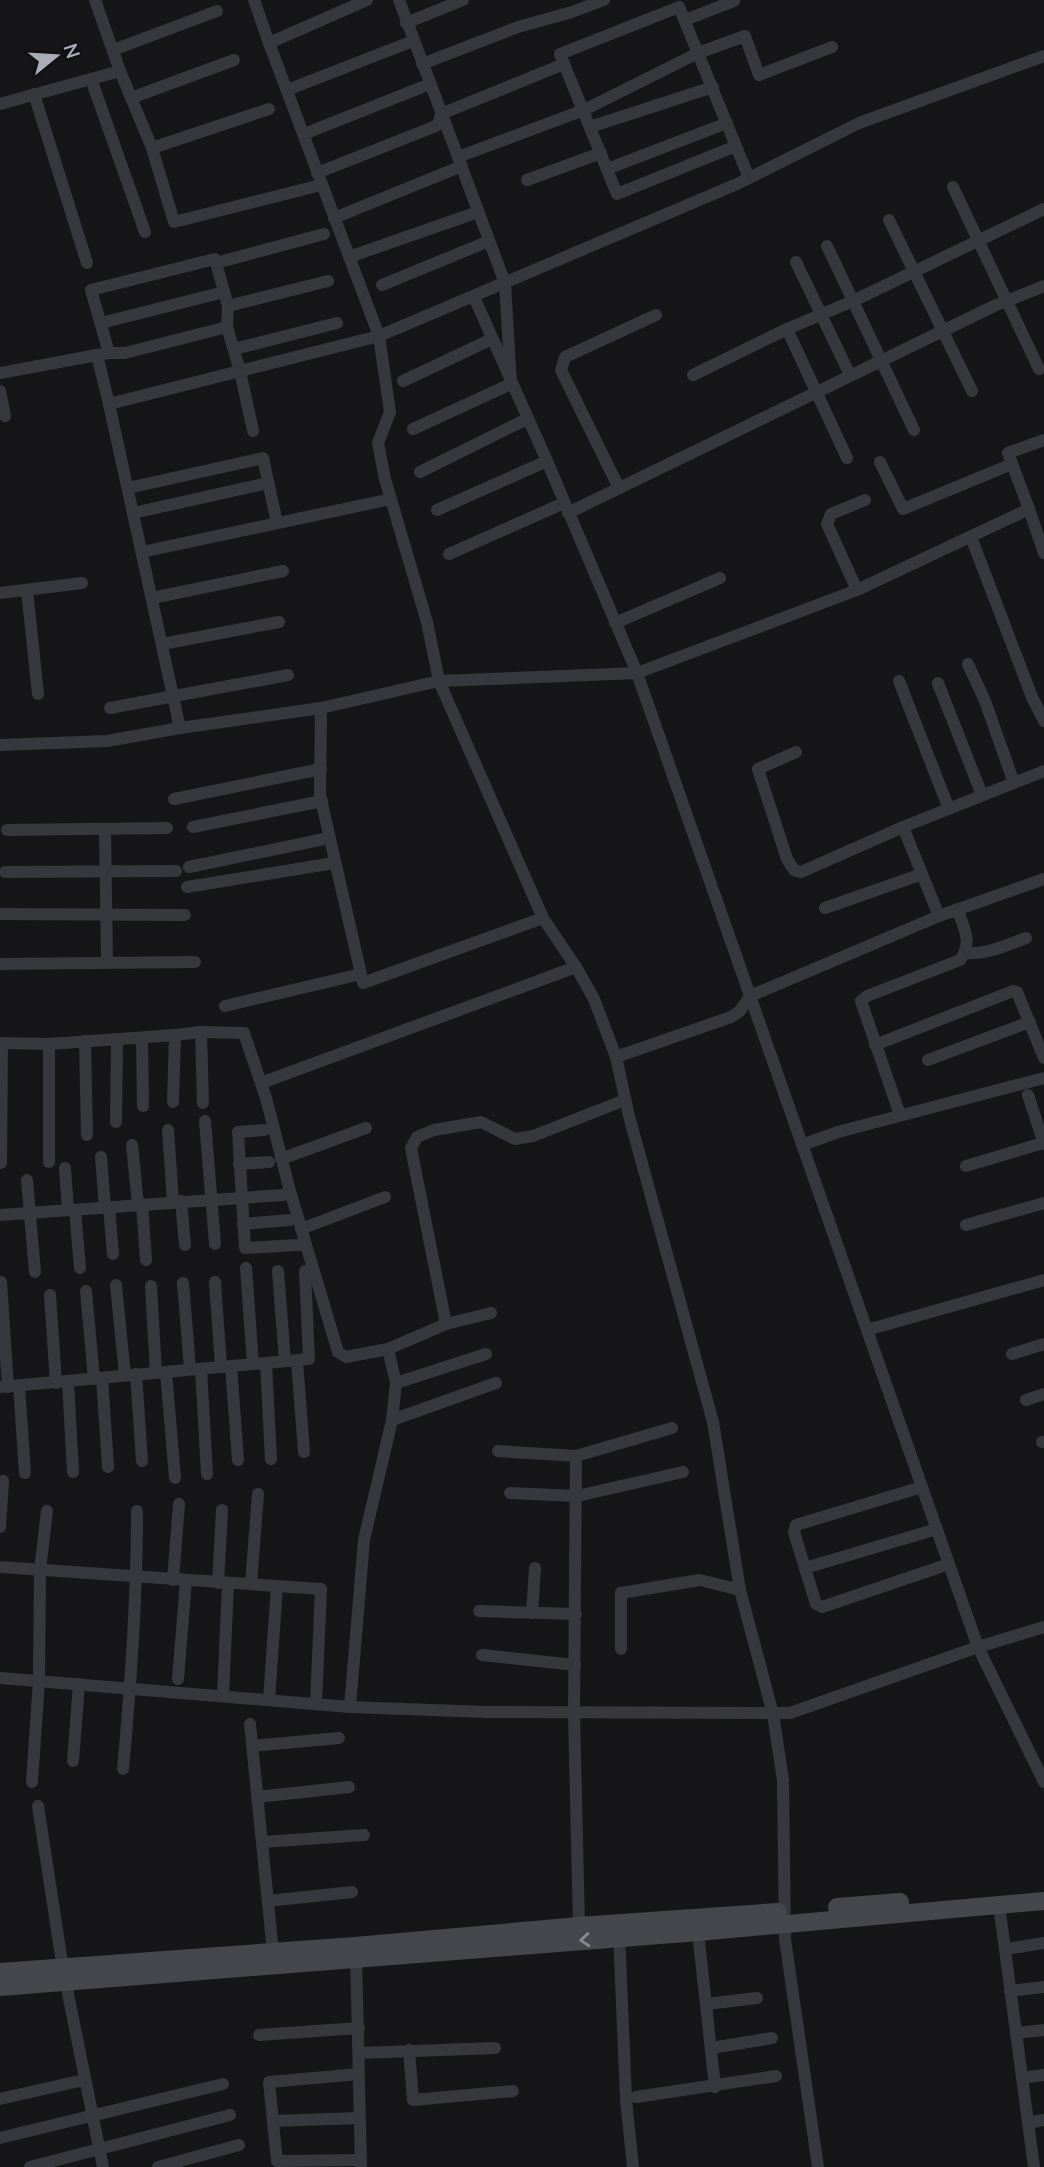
<svg xmlns="http://www.w3.org/2000/svg" width="1044" height="2167" viewBox="0 0 1044 2167" font-family="'Nunito Sans',sans-serif">
	<style>
		.lines { fill: none; stroke-linecap: round; stroke-linejoin: round }
		.street { stroke: #37383d; stroke-width: 12 }
		.secondary { stroke: #45474d; stroke-width: 18 }
		.oneway { stroke: #858993 }
	</style>
	<rect width="100%" height="100%" fill="#161618"/>
	<g class="lines">
		<g class="street">
			<polyline points="95,0 120,71 152,148 174,222 321,185"/>
			<polyline points="254,0 269,43 379,336 390,412 378,443 385,479 427,622 439,681 543,918 363,983 320,795 321,708"/>
			<polyline points="399,0 458,157 584,110 698,53 745,36 759,75 832,47"/>
			<polyline points="685,20 734,1"/>
			<polyline points="406,23 463,0"/>
			<polyline points="269,43 367,0"/>
			<polyline points="113,50 217,11"/>
			<polyline points="422,64 518,27 572,12 604,0"/>
			<polyline points="91,79 145,232"/>
			<polyline points="287,90 413,41"/>
			<polyline points="34,94 87,263"/>
			<polyline points="131,98 234,60"/>
			<polyline points="0,104 120,71"/>
			<polyline points="441,114 564,64"/>
			<polyline points="590,127 713,87"/>
			<polyline points="304,134 430,84"/>
			<polyline points="736,146 617,194 560,54 679,7 749,178"/>
			<polyline points="152,148 269,109"/>
			<polyline points="607,169 727,123"/>
			<polyline points="317,173 436,126 439,122 441,114"/>
			<polyline points="527,180 601,153"/>
			<polyline points="953,187 1039,369"/>
			<polyline points="334,218 462,166"/>
			<polyline points="889,220 972,391"/>
			<polyline points="827,246 914,430"/>
			<polyline points="349,257 478,212"/>
			<polyline points="796,262 850,375"/>
			<polyline points="216,263 324,234"/>
			<polyline points="382,285 489,241"/>
			<polyline points="474,297 547,461 637,673 978,1647 1044,1782"/>
			<polyline points="228,306 328,281"/>
			<polyline points="101,323 224,292"/>
			<polyline points="787,329 853,301 1044,209"/>
			<polyline points="234,349 337,323"/>
			<polyline points="109,353 125,353 227,327"/>
			<polyline points="97,355 109,353 91,290 215,259 228,306 227,327 240,371 253,431"/>
			<polyline points="0,373 97,355 109,404 379,336 737,184 859,123 1044,56"/>
			<polyline points="693,375 787,329 847,458"/>
			<polyline points="403,381 492,339"/>
			<polyline points="0,391 5,416"/>
			<polyline points="109,404 180,728"/>
			<polyline points="413,429 511,384 505,283 458,157"/>
			<polyline points="880,462 903,509 1012,464"/>
			<polyline points="420,472 527,419"/>
			<polyline points="128,488 263,458 277,523"/>
			<polyline points="619,488 561,370 565,357 656,315"/>
			<polyline points="1029,509 1008,453 1044,440"/>
			<polyline points="437,510 547,461"/>
			<polyline points="133,513 268,483"/>
			<polyline points="568,513 994,306 1044,286"/>
			<polyline points="971,537 1032,697 1044,721"/>
			<polyline points="142,552 391,499"/>
			<polyline points="449,554 564,503"/>
			<polyline points="27,590 38,694"/>
			<polyline points="857,590 827,524 831,514 865,500"/>
			<polyline points="0,593 82,583"/>
			<polyline points="152,598 283,571"/>
			<polyline points="615,623 720,578"/>
			<polyline points="162,644 279,622"/>
			<polyline points="968,664 985,701 1014,783"/>
			<polyline points="899,681 949,809"/>
			<polyline points="938,683 982,795"/>
			<polyline points="110,708 288,675"/>
			<polyline points="0,745 107,741 180,728 321,708 439,681 637,673 857,590 1029,509 1044,553"/>
			<polyline points="796,752 758,769 787,859 794,870 801,872 903,827"/>
			<polyline points="174,799 321,769"/>
			<polyline points="193,827 322,801"/>
			<polyline points="105,829 107,962"/>
			<polyline points="7,830 167,828"/>
			<polyline points="189,867 329,838"/>
			<polyline points="5,872 176,871"/>
			<polyline points="187,887 334,863"/>
			<polyline points="825,908 922,874"/>
			<polyline points="0,914 185,915"/>
			<polyline points="939,916 903,827 1044,771"/>
			<polyline points="543,918 576,967"/>
			<path d="M965 953C986 955 1007 945 1026 938"/>
			<polyline points="0,964 195,962"/>
			<polyline points="225,1006 361,974"/>
			<polyline points="201,1032 203,1103"/>
			<polyline points="142,1038 143,1106"/>
			<polyline points="85,1041 87,1135"/>
			<polyline points="0,1043 49,1044 175,1035 201,1032 244,1033 266,1098 290,1191 338,1352 346,1357 388,1349 446,1324 411,1148 417,1137 434,1130 481,1122 515,1139 533,1136 625,1100"/>
			<polyline points="875,1045 1013,991 1017,992 1044,1058"/>
			<polyline points="616,1057 731,1017 740,1011 750,996 939,916 1044,879"/>
			<polyline points="928,1060 1030,1022"/>
			<polyline points="261,1083 576,967 594,999 616,1057 629,1116 713,1422 740,1590 700,1580 621,1593 621,1649"/>
			<polyline points="1028,1095 1044,1144"/>
			<polyline points="173,1102 175,1035"/>
			<path d="M900 1115 861 1001 867 996 960 960C973 943 964 927 957 909"/>
			<polyline points="205,1121 215,1244"/>
			<polyline points="116,1122 117,1039"/>
			<polyline points="168,1130 173,1201"/>
			<polyline points="264,1130 238,1132 245,1248 299,1245"/>
			<polyline points="132,1145 138,1205"/>
			<polyline points="802,1145 838,1132 1044,1078"/>
			<polyline points="101,1157 105,1208"/>
			<polyline points="281,1159 366,1128"/>
			<polyline points="49,1162 49,1044"/>
			<polyline points="1,1163 2,1043"/>
			<polyline points="239,1164 269,1162"/>
			<polyline points="966,1166 1043,1143"/>
			<polyline points="65,1168 68,1210"/>
			<polyline points="27,1180 35,1272"/>
			<polyline points="181,1201 185,1245"/>
			<polyline points="142,1204 146,1260"/>
			<polyline points="109,1207 113,1254"/>
			<polyline points="75,1210 80,1268"/>
			<polyline points="0,1215 283,1195"/>
			<polyline points="243,1224 290,1220"/>
			<polyline points="966,1225 1044,1203"/>
			<polyline points="301,1229 385,1197"/>
			<polyline points="246,1268 253,1364"/>
			<polyline points="278,1271 285,1361"/>
			<polyline points="1,1282 8,1387"/>
			<polyline points="215,1282 221,1367"/>
			<polyline points="183,1283 190,1369"/>
			<polyline points="116,1285 125,1375"/>
			<polyline points="151,1286 156,1373"/>
			<polyline points="86,1291 94,1379"/>
			<polyline points="50,1295 56,1383"/>
			<polyline points="446,1324 491,1313"/>
			<polyline points="867,1330 1044,1280"/>
			<polyline points="1012,1354 1044,1344"/>
			<polyline points="297,1361 304,1452"/>
			<polyline points="266,1363 271,1459"/>
			<polyline points="231,1366 238,1460"/>
			<polyline points="201,1369 207,1474"/>
			<polyline points="166,1372 175,1478"/>
			<polyline points="136,1374 142,1461"/>
			<polyline points="102,1378 108,1467"/>
			<polyline points="68,1382 73,1472"/>
			<polyline points="396,1383 486,1354"/>
			<polyline points="19,1386 25,1473"/>
			<polyline points="0,1387 309,1359 305,1271"/>
			<polyline points="1026,1400 1044,1394"/>
			<polyline points="392,1420 496,1383"/>
			<polyline points="1042,1442 1044,1442"/>
			<polyline points="498,1451 576,1456 672,1428"/>
			<polyline points="576,1456 574,1712 579,1926"/>
			<polyline points="922,1487 796,1525 794,1532 816,1604 822,1607 949,1564"/>
			<polyline points="510,1493 577,1496 683,1472"/>
			<polyline points="0,1527 3,1481"/>
			<polyline points="0,1567 321,1589 316,1703"/>
			<polyline points="805,1568 937,1529"/>
			<polyline points="173,1580 179,1504"/>
			<polyline points="218,1583 222,1510"/>
			<polyline points="251,1584 258,1494"/>
			<polyline points="740,1590 773,1714 783,1780 785,1939 818,2167"/>
			<polyline points="479,1611 576,1614"/>
			<polyline points="532,1613 535,1568"/>
			<polyline points="482,1655 575,1665"/>
			<polyline points="0,1678 350,1707 486,1712 790,1713 978,1647 1044,1627"/>
			<polyline points="178,1679 186,1581"/>
			<polyline points="223,1696 228,1583"/>
			<polyline points="269,1700 277,1586"/>
			<polyline points="350,1707 364,1540 392,1420 396,1383 388,1349"/>
			<polyline points="250,1724 273,1952"/>
			<polyline points="252,1746 339,1738"/>
			<polyline points="73,1761 79,1684"/>
			<path d="M123 1769C131 1683 137 1598 137 1511"/>
			<polyline points="32,1782 39,1680 40,1570 47,1511"/>
			<polyline points="257,1797 349,1787"/>
			<polyline points="38,1806 63,1969 103,2167"/>
			<polyline points="263,1842 364,1835"/>
			<polyline points="268,1901 352,1892"/>
			<polyline points="999,1905 1034,2167"/>
			<polyline points="698,1932 715,2087"/>
			<polyline points="619,1933 626,2099 633,2167"/>
			<polyline points="1005,1949 1044,1943"/>
			<polyline points="356,1954 361,2167"/>
			<polyline points="1010,1991 1044,1987"/>
			<polyline points="706,2004 757,1998"/>
			<polyline points="1016,2033 1044,2030"/>
			<polyline points="259,2035 359,2028"/>
			<polyline points="711,2048 772,2038"/>
			<polyline points="409,2050 413,2100 513,2091"/>
			<polyline points="359,2053 495,2048"/>
			<polyline points="359,2074 269,2082 277,2161 361,2160"/>
			<polyline points="1022,2078 1044,2075"/>
			<polyline points="636,2097 776,2076"/>
			<polyline points="0,2099 84,2080"/>
			<polyline points="273,2121 359,2118"/>
			<polyline points="1028,2123 1044,2120"/>
			<polyline points="0,2138 223,2084"/>
			<polyline points="30,2167 230,2115"/>
			<polyline points="158,2167 239,2145"/>
		</g>
		<g class="secondary">
			<polyline points="837,1907 900,1902"/>
			<polyline points="0,1972 355,1946 579,1926 778,1912"/>
			<polyline points="0,1987 698,1932 1044,1901"/>
		</g>
	</g>
	<defs><path id="oneway-chevron" d="M-2-3.5L2.5 0L-2 3.5" fill="none" stroke-width="1.6" stroke-linecap="round" stroke-linejoin="round" transform="scale(1.75)"/></defs>
	<use class="oneway" href="#oneway-chevron" transform="translate(585 1940) rotate(175)"/>
	<g transform="translate(56 56) rotate(72)" stroke="#111113" stroke-width="5" paint-order="stroke">
	<path d="M0-5L12 26L0 18L-12 26Z" fill="#a8adb8"/>
	<text y="-10" font-size="19" font-weight="bold" text-anchor="middle" fill="#a8adb8">N</text>
	</g>
</svg>
